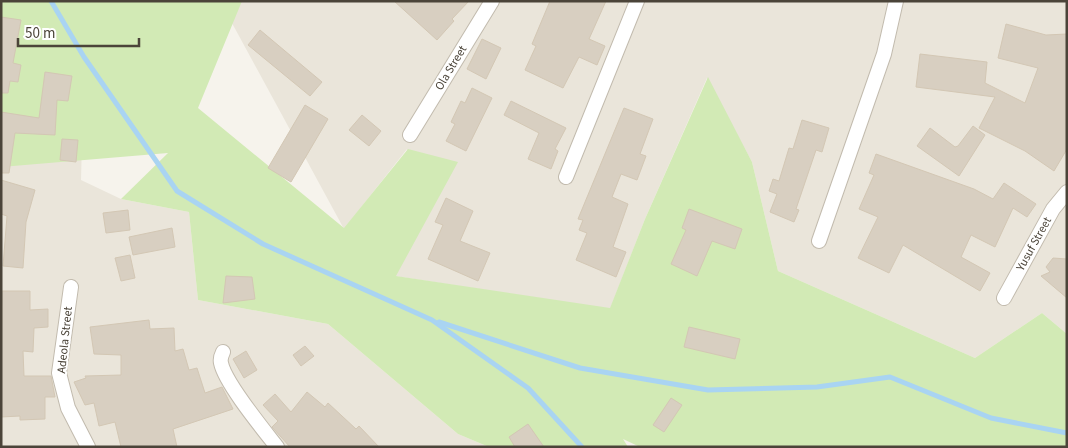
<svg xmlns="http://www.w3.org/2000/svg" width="1068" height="448" viewBox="0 0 1068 448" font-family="'Source Sans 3',sans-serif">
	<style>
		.residential { fill: #eae5da }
		.green { fill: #d2eab5 }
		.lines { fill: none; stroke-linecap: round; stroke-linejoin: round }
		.stream { stroke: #a9d4f2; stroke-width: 5 }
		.building { fill: #d8cfc1; stroke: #d3c7b4 }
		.street-casing { stroke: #c2bbae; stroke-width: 16 }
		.street { stroke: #fff; stroke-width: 14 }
		.labels { text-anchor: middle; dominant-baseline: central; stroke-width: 4; stroke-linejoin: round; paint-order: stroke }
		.street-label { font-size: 12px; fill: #4b4439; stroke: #fff }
	</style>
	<rect width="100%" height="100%" fill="#f6f3ec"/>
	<g class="residential">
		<polygon points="220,1 1067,1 1067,334 1042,313 975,358 778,271 752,162 707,78 645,219 610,309 395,276 407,149 344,229"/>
		<polygon points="1,3 85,23 81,180 121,199 189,212 198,300 328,324 458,434 489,447 1,447"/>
	</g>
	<polygon class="green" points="1,1 242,1 198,108 344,228 408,149 458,162 396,276 610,308 645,219 708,77 752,162 778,271 975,358 1042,313 1067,334 1067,447 640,447 623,439 628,447 489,447 458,434 328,324 198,300 189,212 121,199 168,153 1,167"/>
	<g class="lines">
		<g class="stream">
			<polyline points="51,1 84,57 177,191 263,244 432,320 528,388 582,447"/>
			<polyline points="439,322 580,368 708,390 817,387 890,377 991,418 1067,433"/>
		</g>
	</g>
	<g class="building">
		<polygon points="394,1 469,1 452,19 454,21 437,40"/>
		<polygon points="550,1 606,1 589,39 605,46 597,65 579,57 563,88 525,70 536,46 532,44"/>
		<polygon points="1,17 21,20 13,63 21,65 18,82 10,81 8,93 1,93"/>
		<polygon points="1006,24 1046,35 1067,34 1067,149 1054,171 1025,151 979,128 995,97 916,87 920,54 987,62 985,83 1025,103 1038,68 998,58"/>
		<polygon points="260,30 322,82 310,96 248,45"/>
		<polygon points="482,39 501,48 486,79 467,69"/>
		<polygon points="45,72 72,76 68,101 57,100 55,135 15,133 9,173 1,173 1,112 39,118"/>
		<polygon points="472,88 492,98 466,151 446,141 455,124 451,122 461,101 465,103"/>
		<polygon points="511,101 566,128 555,149 558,151 551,169 528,159 539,133 504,115"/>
		<polygon points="305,105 328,119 291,182 268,168"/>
		<polygon points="624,108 653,119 640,154 646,156 637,180 621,174 612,197 628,204 613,247 626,252 616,277 576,260 587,233 579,230 583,220 578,219"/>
		<polygon points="362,115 381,131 369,146 349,130"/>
		<polygon points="802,120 829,128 822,152 816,150 796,209 799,210 794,222 770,212 777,194 769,191 773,179 779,181 789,148 793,149"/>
		<polygon points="973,126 985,135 959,176 917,146 930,128 955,147 958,146"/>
		<polygon points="62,139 78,140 76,162 60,160"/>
		<polygon points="876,154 974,189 993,199 1004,183 1036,204 1027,217 1013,208 995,247 971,235 961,257 990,273 980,291 903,245 889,273 858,258 878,217 859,209 874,175 869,173"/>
		<polygon points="1,180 35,190 26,222 23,268 3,266 7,216 1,214"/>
		<polygon points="446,198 473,211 460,241 490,253 478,281 428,259 443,225 435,222"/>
		<polygon points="689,209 742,229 735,249 712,241 697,276 671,264 686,230 682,228"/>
		<polygon points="128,210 130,230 106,233 103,213"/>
		<polygon points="172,228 175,247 133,255 129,237"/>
		<polygon points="130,255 135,278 121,281 115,258"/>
		<polygon points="1053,258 1067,259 1067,298 1041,276 1050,272 1046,267"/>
		<polygon points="226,276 252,277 255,299 223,303"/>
		<polygon points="2,291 30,291 30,310 48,309 48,327 34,328 33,352 23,351 24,376 51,376 55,397 45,397 45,419 20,420 20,416 1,417"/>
		<polygon points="149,320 150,329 174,328 175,351 183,349 189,370 197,368 205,393 222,387 233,409 173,429 177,447 121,447 115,422 99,426 94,403 85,405 74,382 86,378 85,376 121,375 121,355 94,354 90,327"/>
		<polygon points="689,327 740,339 735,359 684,347"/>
		<polygon points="305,346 314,356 301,366 293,355"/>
		<polygon points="246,351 257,370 244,378 233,359"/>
		<polygon points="307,392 325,407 328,403 356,429 359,426 379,447 290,447 272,427 278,421 263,405 275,394 291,412"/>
		<polygon points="671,398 682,405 664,432 653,425"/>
		<polygon points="528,424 544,447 515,447 509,437"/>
	</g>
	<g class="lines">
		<defs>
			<g id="street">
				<polyline points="410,135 492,1"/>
				<polyline points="566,177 637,1"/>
				<polyline points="819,241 884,54 896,1"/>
				<polyline points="71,287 59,373 68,408 88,447"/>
				<polyline points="1004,298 1053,209 1067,192"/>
				<path d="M223 352C221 356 220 359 221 363 225 383 263 429 277 447"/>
			</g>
		</defs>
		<use href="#street" class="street-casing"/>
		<use href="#street" class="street"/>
	</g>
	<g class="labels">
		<g class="street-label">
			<text transform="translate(451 68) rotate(-59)">Ola Street</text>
			<text transform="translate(1034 244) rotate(-61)">Yusuf Street</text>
			<text transform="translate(65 340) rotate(-84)">Adeola Street</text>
		</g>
	</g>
	<rect width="1068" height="448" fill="none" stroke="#4b4439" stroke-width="5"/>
	<path d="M18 38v8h121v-8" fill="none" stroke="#4b4439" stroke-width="2.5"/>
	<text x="25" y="38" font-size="15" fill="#4b4439" stroke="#ffffff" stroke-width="4" paint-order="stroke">50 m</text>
</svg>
